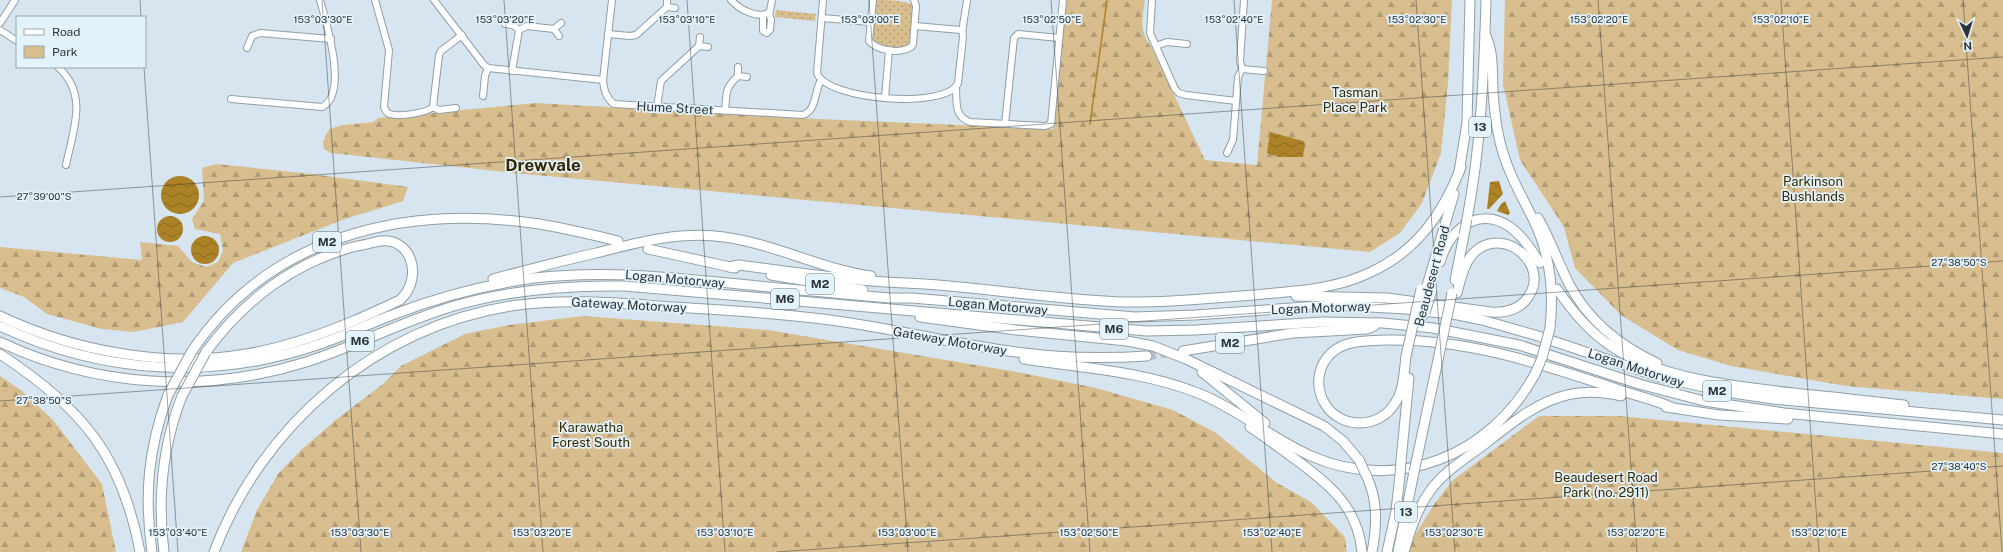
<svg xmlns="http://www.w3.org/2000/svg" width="2003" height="552" viewBox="0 0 2003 552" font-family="'Public Sans',sans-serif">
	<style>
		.green { fill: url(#green-dots) }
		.forest { fill: url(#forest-firs) }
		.water { fill: url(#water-waves) }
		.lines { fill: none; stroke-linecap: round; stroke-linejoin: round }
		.stream { stroke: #ac8226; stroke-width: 1.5 }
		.highway-tunnel { stroke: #b4c1ca; stroke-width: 9; stroke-dasharray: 9 4.5; stroke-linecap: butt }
		.minor-casing { stroke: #909fa7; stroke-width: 8 }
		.highway-casing { stroke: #909fa7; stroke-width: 11 }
		.minor { stroke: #fff; stroke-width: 6 }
		.highway { stroke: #fff; stroke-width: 9 }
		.highway-bridge-casing { stroke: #909fa7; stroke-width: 11; stroke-linecap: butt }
		.highway-bridge { stroke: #fff; stroke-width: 9 }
		.ticks { fill: none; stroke: #2d3337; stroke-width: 1; stroke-opacity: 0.45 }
		.labels { text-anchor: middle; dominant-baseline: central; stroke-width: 3.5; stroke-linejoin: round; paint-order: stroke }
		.shield { fill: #e3f3fc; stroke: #646d72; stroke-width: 1 }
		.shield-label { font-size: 12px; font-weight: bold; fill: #2d3337 }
		.park-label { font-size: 13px; fill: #382700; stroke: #e3f3fc }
		.street-label { font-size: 13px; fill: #2d3337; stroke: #e3f3fc }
		.district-label { font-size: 17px; font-weight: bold; fill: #382600; stroke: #e3f3fc }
		.ticks-label { font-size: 10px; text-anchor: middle; fill: #2d3337; stroke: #e3f3fc; stroke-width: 3.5; stroke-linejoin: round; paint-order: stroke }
	</style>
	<defs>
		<pattern id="green-dots" width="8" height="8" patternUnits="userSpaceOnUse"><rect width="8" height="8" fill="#d8be8e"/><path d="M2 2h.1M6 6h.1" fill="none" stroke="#b09b75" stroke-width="1.8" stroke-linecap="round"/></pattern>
		<pattern id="forest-firs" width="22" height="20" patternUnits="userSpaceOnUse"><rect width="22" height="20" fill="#d8be8e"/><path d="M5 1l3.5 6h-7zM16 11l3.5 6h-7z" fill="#b09b75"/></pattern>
		<pattern id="water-waves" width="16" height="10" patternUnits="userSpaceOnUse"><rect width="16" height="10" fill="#ac8226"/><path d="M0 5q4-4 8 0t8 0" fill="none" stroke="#8c6b22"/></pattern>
	</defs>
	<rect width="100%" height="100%" fill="#d6e5ef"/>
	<g class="green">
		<path d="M877 0C888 0 909 0 914 7L911 43 907 47C895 48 882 49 873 41L875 3Z"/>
		<polygon points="776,10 816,14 815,21 775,17"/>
	</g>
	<g class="forest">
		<path d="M1066 0H1145C1142 20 1139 31 1152 48L1205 160 1257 165 1272 0H1452L1448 83 1441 153 1422 203 1400 233 1370 252 514 173 331 153 324 149 323 142 329 129 343 125 374 122 378 118 536 103 818 119 1054 129Z"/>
		<polygon points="1505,0 2003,0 2003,399 1846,386 1731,366 1678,350 1621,315 1575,268 1564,227 1520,160 1503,84"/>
		<polygon points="217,164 312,174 408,187 403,201 342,220 233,263 183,322 134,332 102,329 47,314 24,297 0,288 0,247 142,260 140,242 178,246 192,262 206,267 218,262 223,251 220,234 195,229 192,219 204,201 202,168"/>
		<polygon points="583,316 768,330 1017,372 1096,388 1173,410 1216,433 1277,483 1311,502 1345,537 1347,552 241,552 257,510 278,474 302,449 337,419 383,384 401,366 465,334 509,325"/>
		<polygon points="0,376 22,391 53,420 102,484 116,552 0,552"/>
		<polygon points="1539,416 1619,416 2003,453 2003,552 1407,552 1410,543 1435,503 1453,480"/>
	</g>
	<g class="water">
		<polygon points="1270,132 1303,141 1305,143 1303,157 1279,157 1267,153"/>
		<circle cx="180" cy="195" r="19"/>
		<polygon points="1499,181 1503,194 1489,209 1487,209 1490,182"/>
		<polygon points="1505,201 1510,213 1508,215 1497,211 1501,204"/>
		<circle cx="170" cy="229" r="13"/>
		<circle cx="205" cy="250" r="14"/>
	</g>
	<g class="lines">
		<polyline class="stream" points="1090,124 1107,0"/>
		<polyline class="highway-tunnel" points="1147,356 1172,352"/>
		<defs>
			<g id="minor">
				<path d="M375 0 389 50 384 107C386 111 386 113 390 114 399 117 427 113 433 107L439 55 441 51 462 35"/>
				<polyline points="434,0 484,65 488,68 603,80"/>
				<path d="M612 0 603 80C604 90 606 98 614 104L803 115C817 110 814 92 821 80"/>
				<polyline points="667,0 667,7 675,8"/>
				<path d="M731 0C739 9 760 21 770 11L772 0"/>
				<path d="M823 0 817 73C826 100 947 110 958 83L963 37C961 28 966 11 967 0"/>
				<path d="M873 0 869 41C878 51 900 54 911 47L913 44 916 6 914 0"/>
				<polyline points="1152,0 1150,33 1175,89 1179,93 1186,95 1236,101"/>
				<polyline points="763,15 763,31 767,33 770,30 771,20 769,13"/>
				<polyline points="822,18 870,22"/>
				<polyline points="0,23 15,0"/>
				<polyline points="505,24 513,25 519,30"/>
				<polyline points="915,26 961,30"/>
				<polyline points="0,30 17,41"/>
				<polyline points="608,34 630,36 636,35 667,7"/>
				<polyline points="559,36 554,29 561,23"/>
				<polyline points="700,37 699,46 708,47"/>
				<polyline points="1156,46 1167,42 1187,44"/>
				<polyline points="247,48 252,36 260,33 331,39"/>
				<path d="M58 67C89 95 73 130 66 165"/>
				<polyline points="738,67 738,76 747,77"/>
				<polyline points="1242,69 1264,71"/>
				<polyline points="512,71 519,30 527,26 554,29"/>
				<path d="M956 89C957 103 954 116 970 122L1045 126 1051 124 1063 0"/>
				<polyline points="483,96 485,76 488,68"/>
				<polyline points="885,98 889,50"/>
				<path d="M231 99 322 107C349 94 326 22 320 0"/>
				<polyline points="433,107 439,110 456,108"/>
				<polyline points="657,107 661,81 699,46"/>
				<path d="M725 111C727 93 724 89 738 76"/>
				<polyline points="1005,124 1014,38 1018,34 1059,38"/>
				<polyline points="1227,153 1233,140 1238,77 1242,69 1240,61 1244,0"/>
			</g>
			<g id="highway">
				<path d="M1485 34C1494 52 1492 71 1493 91 1494 108 1496 125 1500 142 1507 171 1521 195 1534 221 1550 254 1554 291 1550 328"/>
				<polyline points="1459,172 1467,123 1470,0"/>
				<path d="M1538 218C1550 239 1558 262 1569 284 1588 320 1620 346 1657 363"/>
				<path d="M1467 219C1481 146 1484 74 1486 0"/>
				<polyline points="648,249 735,268"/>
				<path d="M1440 262C1449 230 1478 205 1510 227 1523 236 1531 250 1540 263"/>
				<path d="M729 267 739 265C783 271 827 277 872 281 894 283 916 283 938 285 1000 290 1063 300 1125 302 1169 303 1211 298 1254 295 1293 291 1333 290 1369 273 1416 252 1443 214 1461 167"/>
				<polyline points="771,275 863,290"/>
				<path d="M493 279C527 270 561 261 596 253 639 242 680 231 724 237 775 244 821 269 871 276"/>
				<polyline points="1455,280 1464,235"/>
				<polyline points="1426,289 1454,194"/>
				<path d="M1557 289C1572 311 1589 332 1611 346 1664 382 1751 388 1813 395 1844 398 1874 402 1904 405"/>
				<path d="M1296 296 1387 298 1491 312C1504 313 1516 311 1525 301 1556 267 1501 220 1471 256 1463 266 1460 281 1457 293"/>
				<path d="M0 316C74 351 165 368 246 354 284 348 320 335 356 320 371 313 386 307 400 300 423 279 413 238 381 241 373 242 365 245 357 246 295 261 243 301 206 352"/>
				<polyline points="920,317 1016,330 1127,341 1153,346 1186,359 1324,426 1343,441 1359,460"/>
				<polyline points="1419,320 1425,313"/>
				<path d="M0 326C102 374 214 381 320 344 345 336 368 324 392 315 438 297 485 285 534 278 602 270 671 277 739 284 789 289 840 294 890 298H912L1135 317 1195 315 1333 305 1406 309 1458 315 1482 320 1535 335 1660 377 1726 392 1773 399 2003 420"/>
				<path d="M0 342C95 387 205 394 306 362 356 346 403 321 454 306 509 290 566 285 624 286L1147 331 1196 330 1322 322 1383 323 1433 328 1519 345 1639 384 1704 401 1784 413 2003 434"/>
				<path d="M192 351C269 237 401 205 532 223 561 227 589 234 618 241"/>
				<polyline points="1183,351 1293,333 1367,329 1374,326"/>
				<path d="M0 354C81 407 122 455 140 552"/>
				<path d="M1406 356C1404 372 1404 390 1395 403 1380 429 1341 430 1325 404 1317 391 1317 376 1323 364 1336 339 1363 341 1387 340 1468 339 1538 363 1614 388 1632 395 1653 399 1671 407"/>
				<path d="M1024 359C1083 368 1142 371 1198 393 1238 409 1272 439 1311 456 1398 494 1491 455 1535 374"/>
				<polyline points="1202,372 1265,423"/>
				<polyline points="1666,407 1719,415 1788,419"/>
				<path d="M1250 427C1265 437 1280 448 1295 459 1329 484 1358 507 1362 552"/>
				<polyline points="1417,458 1438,360"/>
				<polyline points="1401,461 1409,378"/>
				<path d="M1367 477C1378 501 1377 526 1372 552"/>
				<path d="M152 552C144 495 148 449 168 395"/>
				<path d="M164 552C157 497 162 447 182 396"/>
				<path d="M214 552C262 425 376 327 511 306 565 298 619 303 673 307 726 310 778 313 830 320 892 328 954 344 1016 352 1060 358 1103 359 1147 356"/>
				<polyline points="1387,552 1396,511 1400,475"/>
				<polyline points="1398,552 1414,472"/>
				<path d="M1404 552C1410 531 1417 509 1430 491 1443 473 1463 460 1481 447 1526 412 1560 381 1621 396"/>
			</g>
		</defs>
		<use href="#minor" class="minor-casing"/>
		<use href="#highway" class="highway-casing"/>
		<use href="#minor" class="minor"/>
		<use href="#highway" class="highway"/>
		<defs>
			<g id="highway-bridge">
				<polyline points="1464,235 1467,219"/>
				<polyline points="1425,313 1432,290"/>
				<polyline points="1406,356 1421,289"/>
				<polyline points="1438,360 1452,293"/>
				<polyline points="1535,374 1542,358 1550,328"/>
				<polyline points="168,395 192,351"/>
				<polyline points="182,396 206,352"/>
				<polyline points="1359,460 1367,477"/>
				<polyline points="1414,472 1417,458"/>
				<polyline points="1400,475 1401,461"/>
			</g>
		</defs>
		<use href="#highway-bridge" class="highway-bridge-casing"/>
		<use href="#highway-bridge" class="highway-bridge"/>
	</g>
	<path class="ticks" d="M140 0 141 17M322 0 361 552M504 0 543 552M687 0 725 552M869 0 908 552M1051 0 1090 552M1234 0 1272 552M1416 0 1455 552M1598 0 1637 552M1781 0 1819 552M1963 0 2002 552M144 67 178 552M0 197 2003 57M0 401 2003 261M776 552 2003 466"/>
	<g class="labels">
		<g class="shield">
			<rect x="1469" y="117" width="22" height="20" rx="3"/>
			<rect x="313" y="232" width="28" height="20" rx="3"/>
			<rect x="806" y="274" width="28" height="20" rx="3"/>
			<rect x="771" y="289" width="28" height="20" rx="3"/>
			<rect x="1100" y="319" width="28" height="20" rx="3"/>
			<rect x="346" y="331" width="28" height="20" rx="3"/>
			<rect x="1216" y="333" width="28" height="20" rx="3"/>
			<rect x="1703" y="381" width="28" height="20" rx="3"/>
			<rect x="1395" y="502" width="22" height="20" rx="3"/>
		</g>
		<g class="shield-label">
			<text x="1480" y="127">13</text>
			<text x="327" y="242">M2</text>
			<text x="820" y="284">M2</text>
			<text x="785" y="299">M6</text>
			<text x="1114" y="329">M6</text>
			<text x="360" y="341">M6</text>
			<text x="1230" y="343">M2</text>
			<text x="1717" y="391">M2</text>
			<text x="1406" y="512">13</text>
		</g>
		<g class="park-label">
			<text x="1355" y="92">Tasman<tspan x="1355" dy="15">Place Park</tspan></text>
			<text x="1813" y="181">Parkinson<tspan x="1813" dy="15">Bushlands</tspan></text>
			<text x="591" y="427">Karawatha<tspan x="591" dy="15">Forest South</tspan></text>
			<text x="1606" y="477">Beaudesert Road<tspan x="1606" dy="15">Park (no. 2911)</tspan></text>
		</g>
		<g class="street-label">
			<text transform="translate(675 108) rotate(3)">Hume Street</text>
			<text transform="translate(1432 276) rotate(-75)">Beaudesert Road</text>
			<text transform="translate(675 279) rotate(5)">Logan Motorway</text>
			<text transform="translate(629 305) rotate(3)">Gateway Motorway</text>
			<text transform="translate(998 306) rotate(5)">Logan Motorway</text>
			<text transform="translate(1321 308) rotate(-2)">Logan Motorway</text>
			<text transform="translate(950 341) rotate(10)">Gateway Motorway</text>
			<text transform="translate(1636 368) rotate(18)">Logan Motorway</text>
		</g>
		<g class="district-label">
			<text x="543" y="165">Drewvale</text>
		</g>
	</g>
	<g class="ticks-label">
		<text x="323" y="23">153°03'30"E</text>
		<text x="505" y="23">153°03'20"E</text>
		<text x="687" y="23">153°03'10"E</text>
		<text x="870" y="23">153°03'00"E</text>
		<text x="1052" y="23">153°02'50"E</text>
		<text x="1234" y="23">153°02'40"E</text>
		<text x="1417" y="23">153°02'30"E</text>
		<text x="1599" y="23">153°02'20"E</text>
		<text x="1781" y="23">153°02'10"E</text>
		<text x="44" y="200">27°39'00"S</text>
		<text x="1959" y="266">27°38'50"S</text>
		<text x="44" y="404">27°38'50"S</text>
		<text x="1959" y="470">27°38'40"S</text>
		<text x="178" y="536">153°03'40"E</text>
		<text x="360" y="536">153°03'30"E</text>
		<text x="542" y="536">153°03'20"E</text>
		<text x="725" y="536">153°03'10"E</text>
		<text x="907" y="536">153°03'00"E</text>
		<text x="1089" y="536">153°02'50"E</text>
		<text x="1272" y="536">153°02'40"E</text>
		<text x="1454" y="536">153°02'30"E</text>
		<text x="1636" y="536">153°02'20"E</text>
		<text x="1819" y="536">153°02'10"E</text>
	</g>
	<rect x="16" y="16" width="130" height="52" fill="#e3f3fc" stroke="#9aa6ad"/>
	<rect x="24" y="29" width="20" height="6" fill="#ffffff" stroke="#9aa6ad"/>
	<text x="52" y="36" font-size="12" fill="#2d3337">Road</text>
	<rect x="24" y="46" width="20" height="12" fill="#d8be8e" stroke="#9aa6ad"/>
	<text x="52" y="56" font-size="12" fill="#2d3337">Park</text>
	<g transform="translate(1967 36) rotate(176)" stroke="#e3f3fc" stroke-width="3" paint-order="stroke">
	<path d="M0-3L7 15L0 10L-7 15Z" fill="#2d3337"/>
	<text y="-6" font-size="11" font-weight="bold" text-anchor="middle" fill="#2d3337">N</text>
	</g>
</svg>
